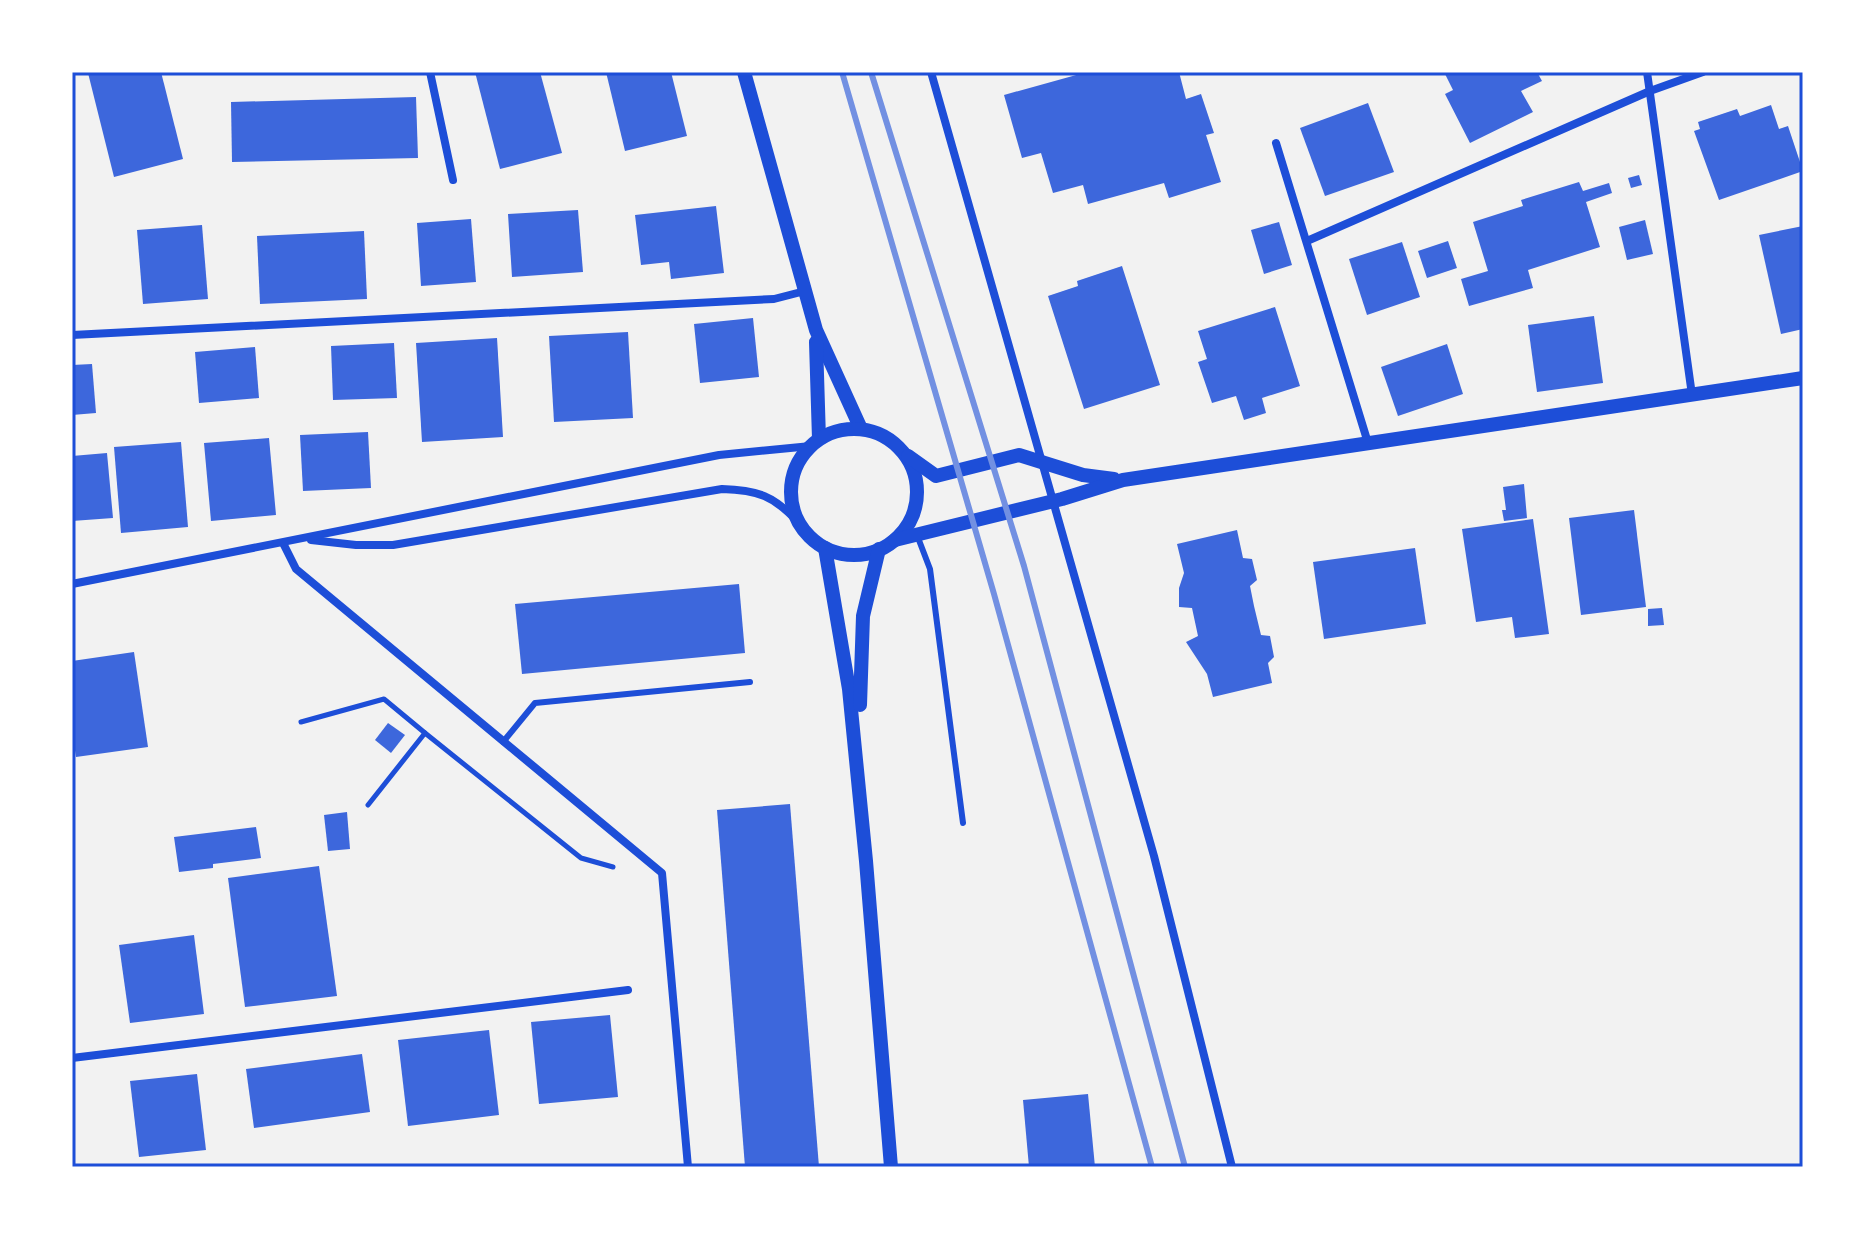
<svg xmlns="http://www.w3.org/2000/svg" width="1875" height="1239" viewBox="0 0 1875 1239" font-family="Inter,sans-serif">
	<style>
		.building { fill: #3d67dc }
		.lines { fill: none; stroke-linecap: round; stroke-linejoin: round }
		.path { stroke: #1d4ed8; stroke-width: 5 }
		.service { stroke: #1d4ed8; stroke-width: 6 }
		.minor { stroke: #1d4ed8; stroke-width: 8 }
		.tertiary { stroke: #1d4ed8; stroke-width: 14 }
		.rail { stroke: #7290e2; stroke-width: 6 }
		.neatline { fill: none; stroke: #1d4ed8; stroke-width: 3 }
	</style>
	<rect width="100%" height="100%" fill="#f2f2f2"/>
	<g class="building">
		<polygon points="93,72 161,72 183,159 114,177 88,73"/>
		<polygon points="475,72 540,72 562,153 500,169"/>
		<polygon points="606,72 671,72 687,136 625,151"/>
		<polygon points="1087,72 1179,72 1186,99 1201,94 1214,133 1206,135 1221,182 1169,198 1164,183 1088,204 1083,185 1053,193 1041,153 1022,158 1004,95"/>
		<polygon points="1444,72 1537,72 1542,81 1521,91 1533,112 1470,143 1445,94 1453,90"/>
		<polygon points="416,97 418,158 232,162 231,102"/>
		<polygon points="1368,103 1394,172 1325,196 1300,128"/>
		<polygon points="1771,105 1779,129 1788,126 1803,171 1719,200 1694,131 1700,129 1698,122 1737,109 1740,116"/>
		<polygon points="1639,175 1642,185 1631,188 1628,178"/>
		<polygon points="1579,182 1583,191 1609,183 1612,193 1586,202 1600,247 1528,270 1533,288 1469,306 1461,279 1488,271 1473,222 1523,206 1521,200"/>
		<polygon points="716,206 724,273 671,279 669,262 641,265 635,215"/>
		<polygon points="578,210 583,272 512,277 508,214"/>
		<polygon points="471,219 476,282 421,286 417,223"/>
		<polygon points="1645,220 1653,254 1627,260 1619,227"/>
		<polygon points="1279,222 1292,265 1264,274 1251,230"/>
		<polygon points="202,225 208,299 143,304 137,230"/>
		<polygon points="1803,226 1803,329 1781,334 1759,235"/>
		<polygon points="364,231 367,299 260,304 257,236"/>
		<polygon points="1448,241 1457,268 1427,278 1418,251"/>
		<polygon points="1402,242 1420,297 1367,315 1349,259"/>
		<polygon points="1122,266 1160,385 1084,409 1048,296 1078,286 1077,281"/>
		<polygon points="1275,307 1300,386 1262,398 1266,413 1244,420 1236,396 1212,403 1198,362 1207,359 1198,331"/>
		<polygon points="1594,316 1603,383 1537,392 1528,325"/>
		<polygon points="753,318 759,377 700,383 694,324"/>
		<polygon points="628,332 633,418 554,422 549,336"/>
		<polygon points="497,338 503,437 422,442 416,343"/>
		<polygon points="394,343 397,398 333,400 331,346"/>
		<polygon points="1447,344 1463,394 1398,416 1381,367"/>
		<polygon points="255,347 259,398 199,403 195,352"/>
		<polygon points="92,364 96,413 72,415 72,365"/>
		<polygon points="368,432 371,488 303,491 300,435"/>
		<polygon points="269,438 276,515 211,521 204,443"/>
		<polygon points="181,442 188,527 121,533 114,447"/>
		<polygon points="107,453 113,518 72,521 72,456"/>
		<polygon points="1524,484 1527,518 1504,521 1502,510 1506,510 1503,487"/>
		<polygon points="1634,510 1646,607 1581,615 1569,518"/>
		<polygon points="1533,519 1549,634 1515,638 1512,617 1476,622 1462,529"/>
		<polygon points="1237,530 1243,558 1252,559 1257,580 1250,586 1254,606 1261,635 1270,636 1274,657 1268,663 1272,683 1213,697 1207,674 1186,642 1198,636 1192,608 1179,607 1179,588 1184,573 1177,544"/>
		<polygon points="1415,548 1426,624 1324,639 1313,562"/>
		<polygon points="739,584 745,653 522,674 515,604"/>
		<polygon points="1662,608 1664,625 1648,626 1648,609"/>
		<polygon points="134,652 148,747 76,757 72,731 72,661"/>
		<polygon points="388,723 405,735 391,753 375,740"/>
		<polygon points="790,804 819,1167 745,1167 717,810"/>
		<polygon points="347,812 350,849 328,851 324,815"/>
		<polygon points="256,827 261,858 213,864 213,868 179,872 174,837"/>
		<polygon points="319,866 337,996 245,1007 228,878"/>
		<polygon points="194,935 204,1014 130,1023 119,945"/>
		<polygon points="610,1015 618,1097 539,1104 531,1022"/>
		<polygon points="489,1030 499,1115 408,1126 398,1040"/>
		<polygon points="362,1054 370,1112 254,1128 246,1069"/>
		<polygon points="197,1074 206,1150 139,1157 130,1081"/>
		<polygon points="1088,1094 1095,1167 1029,1167 1023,1100"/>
	</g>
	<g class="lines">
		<g class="path">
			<polyline points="301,722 384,699 425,733"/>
			<polyline points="368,805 425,733 581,858 613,867"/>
		</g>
		<g class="service">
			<polyline points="917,535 930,569 963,823"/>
			<polyline points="503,742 535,703 750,682"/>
		</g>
		<g class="minor">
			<polyline points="430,72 453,180"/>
			<polyline points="931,72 1154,856 1232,1167"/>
			<polyline points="1647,72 1692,395"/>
			<polyline points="1276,143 1368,443"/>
			<polyline points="1307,241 1650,91 1703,72"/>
			<polyline points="72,335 774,299 805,291"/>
			<path d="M311 540 356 545H393L722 489C758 490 774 496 798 522"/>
			<polyline points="283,543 296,569 662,873 688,1167"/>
			<polyline points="72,584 719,455 811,446"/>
			<polyline points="72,1058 628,990"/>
		</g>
		<g class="tertiary">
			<polyline points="744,72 816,330 861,429"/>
			<polyline points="816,342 819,439"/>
			<circle cx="854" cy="492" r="63"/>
			<polyline points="908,456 936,476 1019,455 1083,475 1114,479"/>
			<polyline points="895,540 1062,499 1123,480 1803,378"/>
			<polyline points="825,548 849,689 866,861 891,1167"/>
			<polyline points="860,705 863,616 879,549"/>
		</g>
		<g class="rail">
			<polyline points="842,72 994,594 1152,1167"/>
			<polyline points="871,72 1024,566 1185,1167"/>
		</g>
	</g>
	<rect width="1875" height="1239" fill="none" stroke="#ffffff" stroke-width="148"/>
	<rect x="74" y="74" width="1727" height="1091" class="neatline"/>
</svg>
